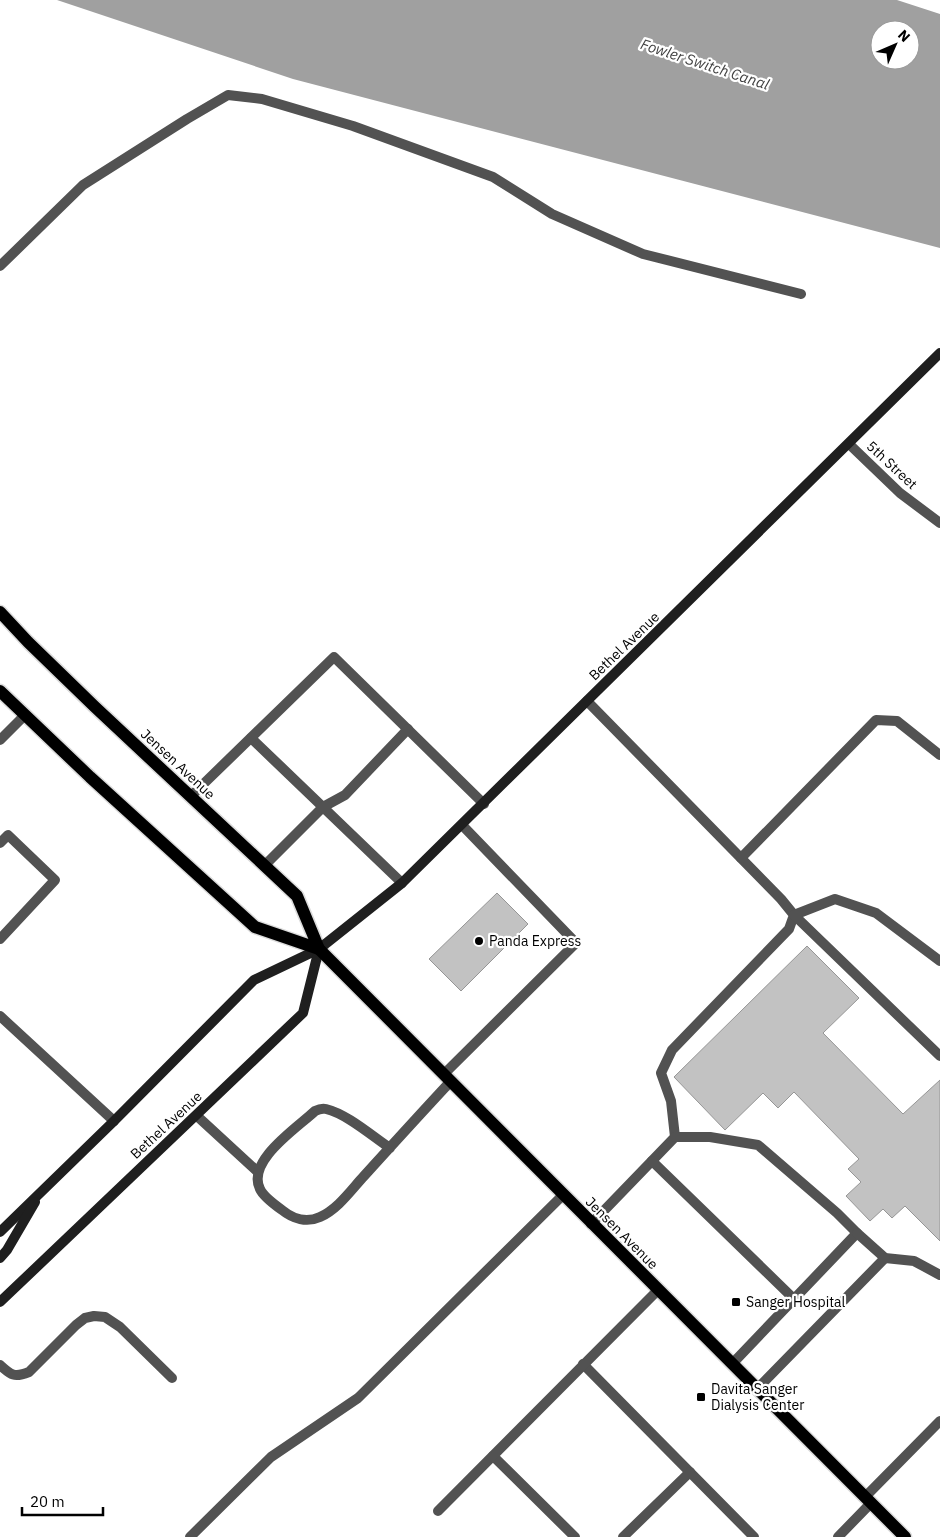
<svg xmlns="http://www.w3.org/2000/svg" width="940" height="1537" viewBox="0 0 940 1537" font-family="'IBM Plex Sans',sans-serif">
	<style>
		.water { fill: #a0a0a0; fill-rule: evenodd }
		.building { fill: #c2c2c2; stroke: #969696 }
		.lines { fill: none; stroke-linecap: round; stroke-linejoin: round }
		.primary-casing { stroke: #dbdbdb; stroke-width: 15 }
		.service { stroke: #525252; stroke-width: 10 }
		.tertiary { stroke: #525252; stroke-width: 10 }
		.secondary { stroke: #1f1f1f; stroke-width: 10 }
		.primary { stroke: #000; stroke-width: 12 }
		.poi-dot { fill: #000; stroke: #fff; stroke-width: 2 }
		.labels { text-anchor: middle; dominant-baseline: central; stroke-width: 4.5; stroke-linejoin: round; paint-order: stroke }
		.street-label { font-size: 14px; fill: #000; stroke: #fff }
		.poi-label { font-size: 14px; fill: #000; stroke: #fff; text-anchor: start }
		.water-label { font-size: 15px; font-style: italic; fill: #414141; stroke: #fff }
	</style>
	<rect width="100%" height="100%" fill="#fff"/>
	<path class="water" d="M57 0H897L940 14V248L293 79ZM880 30H910V60H880Z"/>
	<g class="building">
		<polygon points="497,893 528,924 461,991 429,959"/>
		<polygon points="807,946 859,998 823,1033 903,1114 940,1080 940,1241 905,1206 892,1218 883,1209 870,1221 846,1196 861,1182 848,1169 859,1159 794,1092 778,1108 763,1093 725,1130 674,1077"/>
	</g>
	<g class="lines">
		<defs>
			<g id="primary">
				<polyline points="0,612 28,642 95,707 297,896 319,949 905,1537"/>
				<polyline points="0,691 90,777 255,927 319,949"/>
			</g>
		</defs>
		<use href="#primary" class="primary-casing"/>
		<g class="service">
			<polyline points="0,266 83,185 187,119 228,95 262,99 353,126 493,177 552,214 643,254 801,294"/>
			<polyline points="587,701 781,899 794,915 789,929 672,1050 661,1073 671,1101 675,1137 591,1224"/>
			<polyline points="251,738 402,883"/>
			<polyline points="0,740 25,715"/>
			<polyline points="191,796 334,657 484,804"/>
			<polyline points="0,843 8,835 55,880 0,939"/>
			<polyline points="741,858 876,720 897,721 940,755"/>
			<polyline points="265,865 323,807 345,795 408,729"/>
			<polyline points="940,961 876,913 835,899 794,915 940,1056"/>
			<polyline points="0,1016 114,1121"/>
			<polyline points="444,1074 576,943 462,825"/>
			<polyline points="197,1116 258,1172"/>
			<polyline points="675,1137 710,1137 758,1145 837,1213 857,1233 732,1364"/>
			<path d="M390 1148C372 1136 347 1114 326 1109 322 1108 319 1109 315 1111 297 1128 246 1161 260 1189 263 1196 275 1205 282 1210 293 1219 307 1223 320 1217 338 1209 351 1190 364 1176 393 1144 422 1112 451 1081"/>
			<polyline points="652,1161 794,1299"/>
			<polyline points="857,1233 885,1258 914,1261 940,1275"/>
			<polyline points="583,1364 754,1537"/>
			<path d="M0 1365C11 1375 14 1378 29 1372L76 1325 85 1318 94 1316 105 1317 120 1327 172 1378"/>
			<polyline points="757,1389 885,1258"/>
			<polyline points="493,1456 575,1537"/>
			<polyline points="865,1497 940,1421"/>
			<polyline points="438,1511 658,1290"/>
			<polyline points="190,1537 271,1457 358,1398 563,1195"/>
			<polyline points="623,1537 690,1472"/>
			<polyline points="838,1537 871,1503"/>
		</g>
		<polyline class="tertiary" points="849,444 900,493 940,523"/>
		<g class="secondary">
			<polyline points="0,1232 114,1121 254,980 319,949 402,883 940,353"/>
			<polyline points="0,1258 7,1250 35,1202"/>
			<polyline points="0,1302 303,1013 319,949"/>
		</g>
		<use href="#primary" class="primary"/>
	</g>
	<g class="poi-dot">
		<circle cx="479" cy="941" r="5"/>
		<rect x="731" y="1297" width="10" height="10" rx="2.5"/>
		<rect x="696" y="1392" width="10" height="10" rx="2.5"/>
	</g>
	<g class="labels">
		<g class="street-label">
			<text transform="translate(892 465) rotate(43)">5th Street</text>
			<text transform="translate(624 646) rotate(-44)">Bethel Avenue</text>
			<text transform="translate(178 764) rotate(43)">Jensen Avenue</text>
			<text transform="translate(166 1125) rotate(-43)">Bethel Avenue</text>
			<text transform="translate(622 1233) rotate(45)">Jensen Avenue</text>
		</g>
		<g class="poi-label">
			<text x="489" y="941">Panda Express</text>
			<text x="746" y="1302">Sanger Hospital</text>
			<text x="711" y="1389">Davita Sanger<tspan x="711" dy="16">Dialysis Center</tspan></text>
		</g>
		<g class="water-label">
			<text transform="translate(705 64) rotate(18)">Fowler Switch Canal</text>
		</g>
	</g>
	<g transform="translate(895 45) rotate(45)"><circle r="24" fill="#ffffff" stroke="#999999"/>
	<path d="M0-4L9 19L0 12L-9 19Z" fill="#000000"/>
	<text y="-8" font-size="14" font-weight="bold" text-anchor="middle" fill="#000000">N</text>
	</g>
	<path d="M22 1507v8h81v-8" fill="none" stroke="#000000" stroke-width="2.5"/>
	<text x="30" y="1507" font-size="15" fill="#000000" stroke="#ffffff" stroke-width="4" paint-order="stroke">20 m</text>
</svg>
